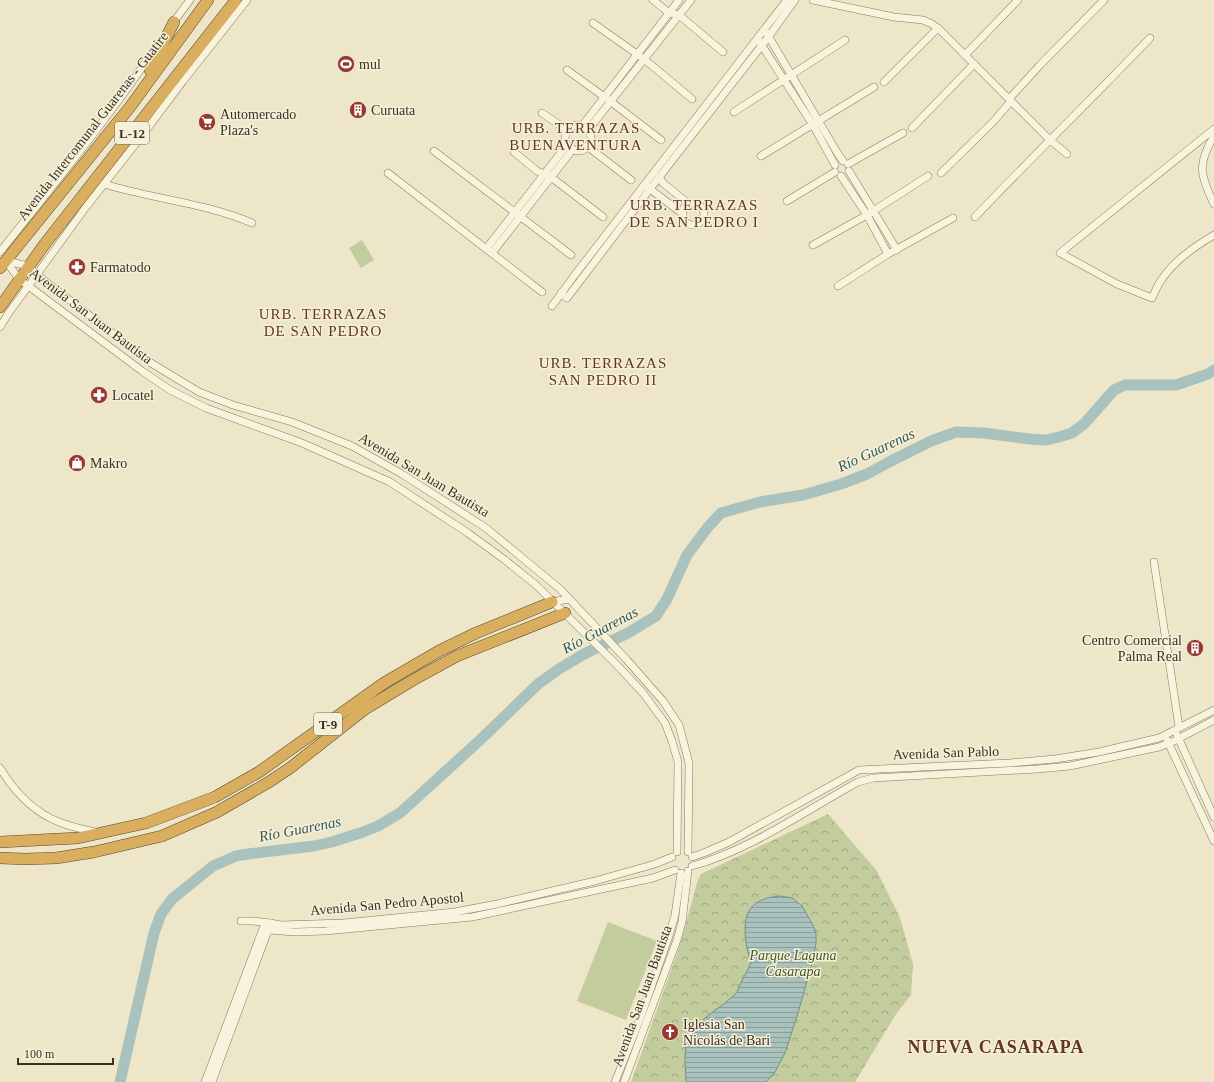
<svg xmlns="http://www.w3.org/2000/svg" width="1214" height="1082" viewBox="0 0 1214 1082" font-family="'Times New Roman',serif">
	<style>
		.forest { fill: url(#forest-crowns) }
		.garden { fill: #c2cc9d }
		.water { fill: url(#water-rules); stroke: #70918c }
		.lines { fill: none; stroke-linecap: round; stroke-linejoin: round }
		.river { stroke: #aac2bd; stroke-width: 11 }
		.minor-casing { stroke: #8a795e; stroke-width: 8 }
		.highway-casing { stroke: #584732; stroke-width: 12 }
		.minor { stroke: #f8f3dd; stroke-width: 7 }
		.highway { stroke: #d9ae5e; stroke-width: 11 }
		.labels { text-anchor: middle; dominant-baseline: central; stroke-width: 3; stroke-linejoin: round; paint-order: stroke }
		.shield { fill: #f5f0d9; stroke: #736a58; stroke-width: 1 }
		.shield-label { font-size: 13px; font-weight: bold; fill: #3b3021 }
		.poi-label { font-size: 14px; fill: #3b3021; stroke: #f5f0d9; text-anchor: start }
		.street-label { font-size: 14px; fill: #3b3021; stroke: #f5f0d9 }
		.park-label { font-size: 14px; font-style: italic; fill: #475728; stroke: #f5f0d9 }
		.neighbourhood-label { font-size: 15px; letter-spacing: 1px; fill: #663622; stroke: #f5f0d9 }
		.water-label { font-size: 15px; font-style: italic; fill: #31595a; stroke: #f5f0d9 }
		.district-label { font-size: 18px; font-weight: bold; letter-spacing: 1px; fill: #663622; stroke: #f5f0d9 }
	</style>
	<defs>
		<pattern id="forest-crowns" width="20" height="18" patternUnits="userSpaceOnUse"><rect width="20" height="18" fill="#c2cc9d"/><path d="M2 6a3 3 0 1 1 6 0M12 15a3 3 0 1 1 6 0" fill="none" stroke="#9fa680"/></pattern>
		<pattern id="water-rules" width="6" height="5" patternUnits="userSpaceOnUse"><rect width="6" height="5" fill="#aac2bd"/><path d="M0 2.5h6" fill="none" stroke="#8c9e99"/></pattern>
	</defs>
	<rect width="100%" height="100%" fill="#eee6c9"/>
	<polygon class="forest" points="828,814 877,871 900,918 913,964 911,995 896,1014 855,1082 631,1082 679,948 697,883 701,874"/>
	<g class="garden">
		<polygon points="362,240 374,260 361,268 349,248"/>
		<polygon points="608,922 657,941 626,1020 577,1001"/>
	</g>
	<path class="water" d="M781 896 792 898 802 906 813 925 816 934V943L813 960 798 1013 785 1053 775 1072 766 1082H686C686 1069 683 1055 687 1043 693 1020 720 1010 735 994 738 992 737 992 738 989 741 981 746 974 749 967 752 961 749 958 748 952 745 939 742 920 751 908 758 899 770 897 781 896Z"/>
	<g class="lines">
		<polyline class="river" points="120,1082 154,933 161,914 172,899 213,866 236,856 248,854 314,846 332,842 363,832 378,826 400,813 479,741 538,684 559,669 584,654 628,633 656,616 667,599 687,555 708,527 721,513 760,502 803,495 841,484 867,474 891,461 931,441 956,432 984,433 1030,439 1046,440 1059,437 1072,433 1084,424 1114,390 1125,385 1176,385 1208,374 1214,370"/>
		<defs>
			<g id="minor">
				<polyline points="653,0 669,13 679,15 723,52"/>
				<polyline points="813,0 894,17 923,20 932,24 940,30 1050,140 1067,154"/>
				<polyline points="593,23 644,59 692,99"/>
				<polyline points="172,24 190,0"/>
				<polyline points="766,32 838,154 843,161"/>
				<polyline points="759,41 813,125 835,165"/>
				<polyline points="965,55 1018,0"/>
				<polyline points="567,70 610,101 661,140"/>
				<polyline points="884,82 938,28"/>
				<polyline points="1009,99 1040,65 1104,0"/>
				<polyline points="734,112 845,40"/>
				<polyline points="542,113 567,130"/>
				<circle cx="578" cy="138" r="13"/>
				<polyline points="582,126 679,0"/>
				<polyline points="912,128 974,64"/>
				<path d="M1214 129 1060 253 1117 284 1152 298C1155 292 1158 284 1162 279 1175 260 1194 247 1214 235"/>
				<polyline points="588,130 691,0"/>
				<path d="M1214 136C1197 164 1200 175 1214 204"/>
				<polyline points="587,146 631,180"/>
				<polyline points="434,151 571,255"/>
				<polyline points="514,152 537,171 551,177 603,217"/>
				<polyline points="761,156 874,87"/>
				<polyline points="848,164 903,133"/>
				<polyline points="849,171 897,250"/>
				<polyline points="388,173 542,292"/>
				<polyline points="941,173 993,122 1011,101"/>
				<polyline points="841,176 867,215 888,254"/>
				<polyline points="659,177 663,183 689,204"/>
				<path d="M104 184C153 199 205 203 252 223"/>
				<polyline points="646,186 683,214"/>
				<polyline points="787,201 835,172"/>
				<circle cx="693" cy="214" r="11"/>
				<path d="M975 217C1032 157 1092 99 1150 38"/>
				<polyline points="813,245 867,215 928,176"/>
				<polyline points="486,249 567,145"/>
				<path d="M0 252C53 185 108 119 156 47"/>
				<polyline points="492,253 573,149"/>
				<polyline points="6,261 28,266 37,275 151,363 199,392 233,405 292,422 352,446 402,474 486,528 560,589 627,660 663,701 679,725 689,763 688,852"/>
				<polyline points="6,261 19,279 142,371 170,390 206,408 302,443 390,482 468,533 505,560 536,585 617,665 643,693 665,723 672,741 678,762 677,852"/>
				<polyline points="838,286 888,254 953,218"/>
				<polyline points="561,293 567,298 650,189 769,36 795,0"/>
				<polyline points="552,306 574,276 787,0"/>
				<polyline points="0,327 8,314 86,207 144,133 183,81 247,0"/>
				<polyline points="1154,562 1179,727"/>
				<polyline points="552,602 569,599"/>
				<polyline points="1177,735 1214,817"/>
				<polyline points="1167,740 1214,841"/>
				<path d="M0 768C14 791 33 812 59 822 71 827 83 829 95 832"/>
				<polyline points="692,857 706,852 729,842 859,770 1010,763 1055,759 1099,752 1159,738 1214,710"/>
				<path d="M692 866C750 850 805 811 858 782L873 778 1037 769 1070 766 1159 747 1174 741 1214 720"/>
				<polyline points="241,921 253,921 270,923"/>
				<polyline points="205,1082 264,926 270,923 281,925 344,923 455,912 497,904 595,881 655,864 672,857"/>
				<polyline points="212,1082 267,933 270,930 294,932 325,931 472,917 653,878 675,870"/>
				<polyline points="615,1082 640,1019 669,936 675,915 681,873"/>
				<polyline points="624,1082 677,940 682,922 688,871"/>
			</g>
			<g id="highway">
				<polyline points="150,70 174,22"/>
				<polyline points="0,268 130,107 208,0"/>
				<polyline points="0,307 44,245 236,0"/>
				<polyline points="0,842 78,838 146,823 215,797 259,772 384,683 439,651 476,633 552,602"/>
				<polyline points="0,858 25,859 56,858 94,852 162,836 217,812 269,782 290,768 365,709 413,680 457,656 565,613"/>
			</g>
		</defs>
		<use href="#minor" class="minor-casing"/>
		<use href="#highway" class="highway-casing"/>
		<use href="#minor" class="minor"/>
		<use href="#highway" class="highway"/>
	</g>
	<defs>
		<symbol id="stadium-disc" viewBox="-11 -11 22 22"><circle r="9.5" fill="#973830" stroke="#f5f0d9"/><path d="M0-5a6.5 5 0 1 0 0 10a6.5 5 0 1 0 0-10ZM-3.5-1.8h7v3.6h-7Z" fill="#fff"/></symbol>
		<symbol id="building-disc" viewBox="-11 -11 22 22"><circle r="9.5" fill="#973830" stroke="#f5f0d9"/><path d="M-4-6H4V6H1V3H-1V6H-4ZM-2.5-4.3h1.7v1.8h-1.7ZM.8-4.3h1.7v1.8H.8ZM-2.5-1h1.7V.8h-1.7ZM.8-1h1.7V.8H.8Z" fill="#fff"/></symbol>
		<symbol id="supermarket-disc" viewBox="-11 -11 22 22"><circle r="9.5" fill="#973830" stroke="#f5f0d9"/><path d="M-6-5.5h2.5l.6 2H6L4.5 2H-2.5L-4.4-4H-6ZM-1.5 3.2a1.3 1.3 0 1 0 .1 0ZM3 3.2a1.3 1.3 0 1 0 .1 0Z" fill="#fff"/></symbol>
		<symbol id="pharmacy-disc" viewBox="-11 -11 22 22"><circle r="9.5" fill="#973830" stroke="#f5f0d9"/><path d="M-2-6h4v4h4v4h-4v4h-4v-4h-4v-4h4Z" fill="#fff"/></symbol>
		<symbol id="shop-disc" viewBox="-11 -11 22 22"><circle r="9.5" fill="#973830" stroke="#f5f0d9"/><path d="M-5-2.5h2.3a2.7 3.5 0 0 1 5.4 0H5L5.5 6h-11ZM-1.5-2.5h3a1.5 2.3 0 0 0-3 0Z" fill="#fff"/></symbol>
		<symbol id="church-disc" viewBox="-11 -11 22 22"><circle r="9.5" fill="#973830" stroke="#f5f0d9"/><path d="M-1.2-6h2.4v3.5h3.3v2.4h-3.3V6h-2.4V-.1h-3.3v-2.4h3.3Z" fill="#fff"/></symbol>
	</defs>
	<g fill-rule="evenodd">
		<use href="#stadium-disc" x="336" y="54" width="20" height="20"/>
		<use href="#building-disc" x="348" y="100" width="20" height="20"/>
		<use href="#supermarket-disc" x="197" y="112" width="20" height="20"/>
		<use href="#pharmacy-disc" x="67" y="257" width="20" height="20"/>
		<use href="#pharmacy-disc" x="89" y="385" width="20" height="20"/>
		<use href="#shop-disc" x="67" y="453" width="20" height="20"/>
		<use href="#building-disc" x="1185" y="638" width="20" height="20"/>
		<use href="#church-disc" x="660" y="1022" width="20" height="20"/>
	</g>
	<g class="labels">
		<g class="shield">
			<rect x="115" y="122" width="34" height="22" rx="3"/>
			<rect x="314" y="713" width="28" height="22" rx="3"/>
		</g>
		<g class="shield-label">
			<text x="132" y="133">L-12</text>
			<text x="328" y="724">T-9</text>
		</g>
		<g class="poi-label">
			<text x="359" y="64">mul</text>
			<text x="371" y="110">Curuata</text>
			<text x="220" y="114">Automercado<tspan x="220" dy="16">Plaza's</tspan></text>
			<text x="90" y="267">Farmatodo</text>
			<text x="112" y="395">Locatel</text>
			<text x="90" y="463">Makro</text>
			<text x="1182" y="640" text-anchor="end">Centro Comercial<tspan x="1182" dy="16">Palma Real</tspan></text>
			<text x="683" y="1024">Iglesia San<tspan x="683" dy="16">Nicolás de Bari</tspan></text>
		</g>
		<g class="street-label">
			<text transform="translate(93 126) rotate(-52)">Avenida Intercomunal Guarenas - Guatire</text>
			<text transform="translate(91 316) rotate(37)">Avenida San Juan Bautista</text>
			<text transform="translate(424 475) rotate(31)">Avenida San Juan Bautista</text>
			<text transform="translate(946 753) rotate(-2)">Avenida San Pablo</text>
			<text transform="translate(387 904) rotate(-5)">Avenida San Pedro Apostol</text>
			<text transform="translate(642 996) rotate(-70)">Avenida San Juan Bautista</text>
		</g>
		<g class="park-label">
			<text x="793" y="955">Parque Laguna<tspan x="793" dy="16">Casarapa</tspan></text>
		</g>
		<g class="neighbourhood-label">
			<text x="576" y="128">URB. TERRAZAS<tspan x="576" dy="17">BUENAVENTURA</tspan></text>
			<text x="694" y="205">URB. TERRAZAS<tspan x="694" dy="17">DE SAN PEDRO I</tspan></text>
			<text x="323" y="314">URB. TERRAZAS<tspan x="323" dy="17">DE SAN PEDRO</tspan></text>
			<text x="603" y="363">URB. TERRAZAS<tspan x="603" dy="17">SAN PEDRO II</tspan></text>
		</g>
		<g class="water-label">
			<text transform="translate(876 450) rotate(-25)">Río Guarenas</text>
			<text transform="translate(600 630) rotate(-28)">Río Guarenas</text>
			<text transform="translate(300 829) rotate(-11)">Río Guarenas</text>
		</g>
		<g class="district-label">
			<text x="996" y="1047">NUEVA CASARAPA</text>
		</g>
	</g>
	<path d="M18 1058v6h95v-6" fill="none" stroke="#3b3021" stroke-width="2"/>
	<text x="24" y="1058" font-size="12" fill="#3b3021" stroke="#f5f0d9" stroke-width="3" paint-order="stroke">100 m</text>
</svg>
